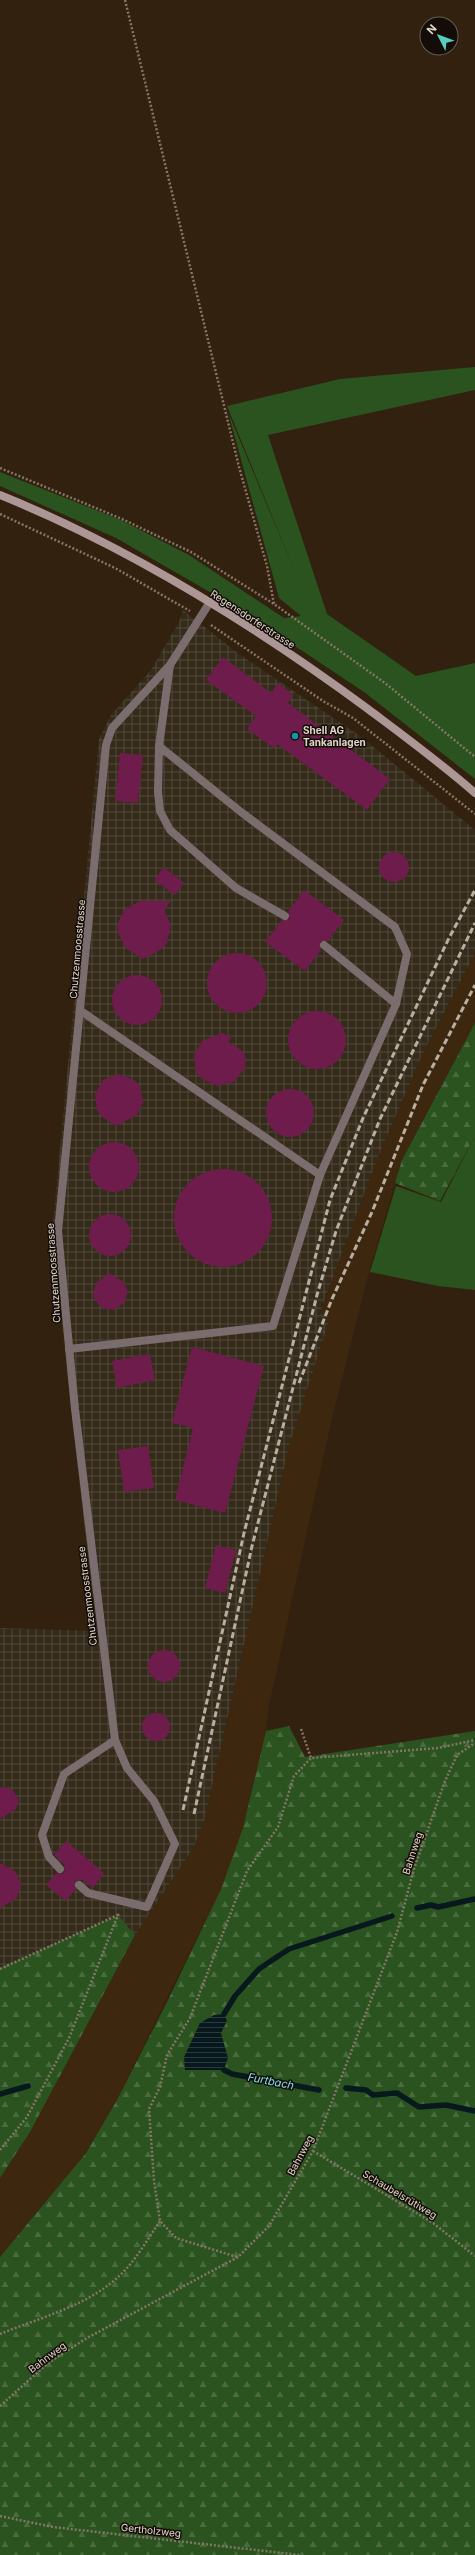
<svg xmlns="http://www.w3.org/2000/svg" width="475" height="2555" viewBox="0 0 475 2555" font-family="Inter,sans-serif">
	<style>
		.built { fill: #3d270f }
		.industrial { fill: url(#industrial-grid) }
		.green { fill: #2a531f }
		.forest { fill: url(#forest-firs) }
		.water { fill: url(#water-rules) }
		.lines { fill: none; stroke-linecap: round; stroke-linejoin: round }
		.stream { stroke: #07191c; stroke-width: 5.5 }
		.building { fill: #6e1c4b }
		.path { stroke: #847667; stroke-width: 2.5; stroke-dasharray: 2 2; stroke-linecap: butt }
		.lane { stroke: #7b6d6d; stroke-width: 8 }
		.secondary { stroke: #ad9796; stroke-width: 8 }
		.rail { stroke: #baaea1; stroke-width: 3; stroke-dasharray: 6 3; stroke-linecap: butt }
		.culture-dot { fill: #0f9aa8; stroke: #140c06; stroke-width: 1.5 }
		.labels { text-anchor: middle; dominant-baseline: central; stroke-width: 3; stroke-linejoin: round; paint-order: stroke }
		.street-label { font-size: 10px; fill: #e0d5ca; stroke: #140c06 }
		.poi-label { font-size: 10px; font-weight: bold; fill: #e0d5ca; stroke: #140c06; text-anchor: start }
		.water-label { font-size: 11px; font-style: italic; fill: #85e3f4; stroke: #140c06 }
	</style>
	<defs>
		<pattern id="industrial-grid" width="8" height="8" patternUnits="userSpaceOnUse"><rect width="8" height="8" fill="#342b1b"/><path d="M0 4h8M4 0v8" fill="none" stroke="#51493b"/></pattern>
		<pattern id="forest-firs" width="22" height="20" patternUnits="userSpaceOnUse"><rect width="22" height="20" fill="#2a531f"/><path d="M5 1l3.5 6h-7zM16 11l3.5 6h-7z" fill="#496b3e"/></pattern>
		<pattern id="water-rules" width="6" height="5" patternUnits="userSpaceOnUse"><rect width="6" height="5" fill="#07191c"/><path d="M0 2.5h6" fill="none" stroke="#2b3a3c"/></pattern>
	</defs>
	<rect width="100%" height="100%" fill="#32210f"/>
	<polygon class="built" points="475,953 475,1023 402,1160 369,1272 333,1414 269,1705 266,1731 243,1828 221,1889 117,2100 86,2153 0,2257 0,2178 30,2132 135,1935 194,1847 204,1821 289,1446 330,1318 320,1313 378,1157 422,1055"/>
	<polygon class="industrial" points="183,610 239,654 360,736 475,830 475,953 422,1055 378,1157 320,1312 330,1318 289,1446 204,1821 194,1847 135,1935 117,1915 0,1968 0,1628 96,1631 52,1233 99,739 111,715 151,670 179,622"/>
	<g class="green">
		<polygon points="475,367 475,390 268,435 327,614 416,676 475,663 475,779 364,692 241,610 116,538 0,486 0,472 121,520 189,555 284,618 301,616 279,598 228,412 295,572 227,406 340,379"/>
		<polygon points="475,1136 475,1290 438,1286 370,1272 396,1186 441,1202"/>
	</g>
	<g class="forest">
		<polygon points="475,1023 475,1136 440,1201 395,1183 402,1160"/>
		<polygon points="289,1726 305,1757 475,1731 475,2555 0,2555 0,2257 86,2153 117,2100 168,2000 221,1889 243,1828 266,1731"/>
		<polygon points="118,1915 135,1935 30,2132 0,2178 0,1968"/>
	</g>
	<polygon class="water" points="224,2014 227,2021 221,2033 228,2058 224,2070 185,2070 184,2057 200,2023 214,2015"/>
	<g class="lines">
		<g class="stream">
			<polyline points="417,1908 431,1905 438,1907 475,1899"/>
			<polyline points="224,2014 235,1996 259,1969 289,1949 392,1916"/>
			<polyline points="224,2070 232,2074 319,2090"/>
			<polyline points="346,2088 366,2090 373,2095 397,2093 419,2107 446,2105 475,2111"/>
			<polyline points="0,2094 28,2086"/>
		</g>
	</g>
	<g class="building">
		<polygon points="223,657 271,693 278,683 293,695 288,703 390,779 367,810 277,744 274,748 247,729 256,716 206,680"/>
		<polygon points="120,753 143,755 138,803 115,801"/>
		<circle cx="394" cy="867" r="15"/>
		<polygon points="164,867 184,883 175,895 154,880"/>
		<polygon points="304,890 344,920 328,941 320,942 321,950 305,971 265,942 282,920 290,919 288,912"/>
		<polygon points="140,901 171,901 164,910 171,925 167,943 160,950 143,959 126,948 118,933 117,924 125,909"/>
		<circle cx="237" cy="983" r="30"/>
		<circle cx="137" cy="1000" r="25"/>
		<circle cx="317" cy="1040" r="29"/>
		<polygon points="222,1033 231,1037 229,1042 244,1052 246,1059 245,1068 234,1082 217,1086 202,1079 196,1072 194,1055 202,1041"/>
		<polygon points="119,1074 134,1080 140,1086 143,1102 137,1115 116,1126 102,1117 97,1110 95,1094 103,1080"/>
		<circle cx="290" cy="1113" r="24"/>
		<circle cx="114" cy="1167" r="25"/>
		<circle cx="223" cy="1218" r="49"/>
		<circle cx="110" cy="1235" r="21"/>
		<polygon points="109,1273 124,1282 128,1292 124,1303 114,1310 102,1308 94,1299 93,1293 96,1283"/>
		<polygon points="192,1347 264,1366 225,1513 175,1500 193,1428 172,1423"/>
		<polygon points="150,1354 155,1380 117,1388 112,1361"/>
		<polygon points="148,1446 154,1488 124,1492 118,1450"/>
		<polygon points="216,1545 236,1550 225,1593 205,1588"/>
		<circle cx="164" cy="1666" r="16"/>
		<circle cx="156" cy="1727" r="14"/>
		<polygon points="0,1787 12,1789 19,1800 16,1809 0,1819"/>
		<polygon points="66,1841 104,1873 93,1888 83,1880 75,1881 76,1889 66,1901 46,1885 56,1873 62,1874 65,1871 64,1864 54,1855"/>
		<polygon points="0,1863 16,1872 21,1885 17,1898 0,1908"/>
	</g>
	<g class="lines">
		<g class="path">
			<polyline points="125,0 239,467 267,566 274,604"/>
			<polyline points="0,468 122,519 191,552 274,604 385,683 475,757"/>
			<polyline points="0,514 115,568 190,611"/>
			<polyline points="211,625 323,701 353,718 475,814"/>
			<polyline points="301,1729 311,1758 438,1748 475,1740"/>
			<polyline points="0,1969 118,1915"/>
			<polyline points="0,2150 27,2117 69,2038 118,1915 120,1914"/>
			<polyline points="313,2151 433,2223 475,2256"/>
			<polyline points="237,2257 176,2238 160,2221 154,2181 149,2109 160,2087 167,2055 190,2018 247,1871 278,1827 294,1776 311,1758"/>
			<path d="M0 2334C39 2318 87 2306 118 2277 135 2262 147 2240 160 2221"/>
			<polyline points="0,2406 48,2363 87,2338 238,2257 269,2226 313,2151 397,1932 414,1869 445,1781 457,1755 475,1743"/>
			<polyline points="0,2516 53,2527 300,2555"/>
		</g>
		<g class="lane">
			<polyline points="159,746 170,665"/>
			<polyline points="285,916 236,888 170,830 160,811 158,792 159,746 241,812 395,927 407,954 396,1004 324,945"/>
			<polyline points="81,1011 320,1175"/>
			<polyline points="69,1349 273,1326 320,1175 396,1004"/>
			<polyline points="60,1869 49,1857 42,1835 64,1774 115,1740"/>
			<polyline points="79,1885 88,1893 147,1907 175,1844 154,1801 127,1768 115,1740 75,1409 58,1231 106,745 112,728 170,665 210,602"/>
		</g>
		<path class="secondary" d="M0 495C131 548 254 625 368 709 404 736 441 763 475 793"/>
		<g class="rail">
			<polyline points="299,1383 332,1299 372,1212 423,1085 475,985"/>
			<polyline points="183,1810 244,1533 330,1200 363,1118 449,938 475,890"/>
			<polyline points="194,1814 252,1546 317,1295 336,1231 380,1119 475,923"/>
		</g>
	</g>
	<circle class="culture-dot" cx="295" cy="736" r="4"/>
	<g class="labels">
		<g class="street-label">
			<text transform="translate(253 619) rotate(33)">Regensdorferstrasse</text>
			<text transform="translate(77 949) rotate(-85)">Chutzenmoosstrasse</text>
			<text transform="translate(53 1273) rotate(-94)">Chutzenmoosstrasse</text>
			<text transform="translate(87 1596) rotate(-97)">Chutzenmoosstrasse</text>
			<text transform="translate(412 1853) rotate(-72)">Bahnweg</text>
			<text transform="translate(300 2155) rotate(-62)">Bahnweg</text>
			<text transform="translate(400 2194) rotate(31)">Schaubelsrütiweg</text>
			<text transform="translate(47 2357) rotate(-37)">Bahnweg</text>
			<text transform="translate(151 2530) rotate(6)">Gertholzweg</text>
		</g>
		<g class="poi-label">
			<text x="303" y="730">Shell AG<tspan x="303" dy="12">Tankanlagen</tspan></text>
		</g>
		<g class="water-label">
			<text transform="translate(271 2081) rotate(11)">Furtbach</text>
		</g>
	</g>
	<g transform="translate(439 36) rotate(312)"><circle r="19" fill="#140c06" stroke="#665c54"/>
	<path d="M0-3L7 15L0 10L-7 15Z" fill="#59cebe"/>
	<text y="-6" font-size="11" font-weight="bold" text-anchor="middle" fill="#e0d5ca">N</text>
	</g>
</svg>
